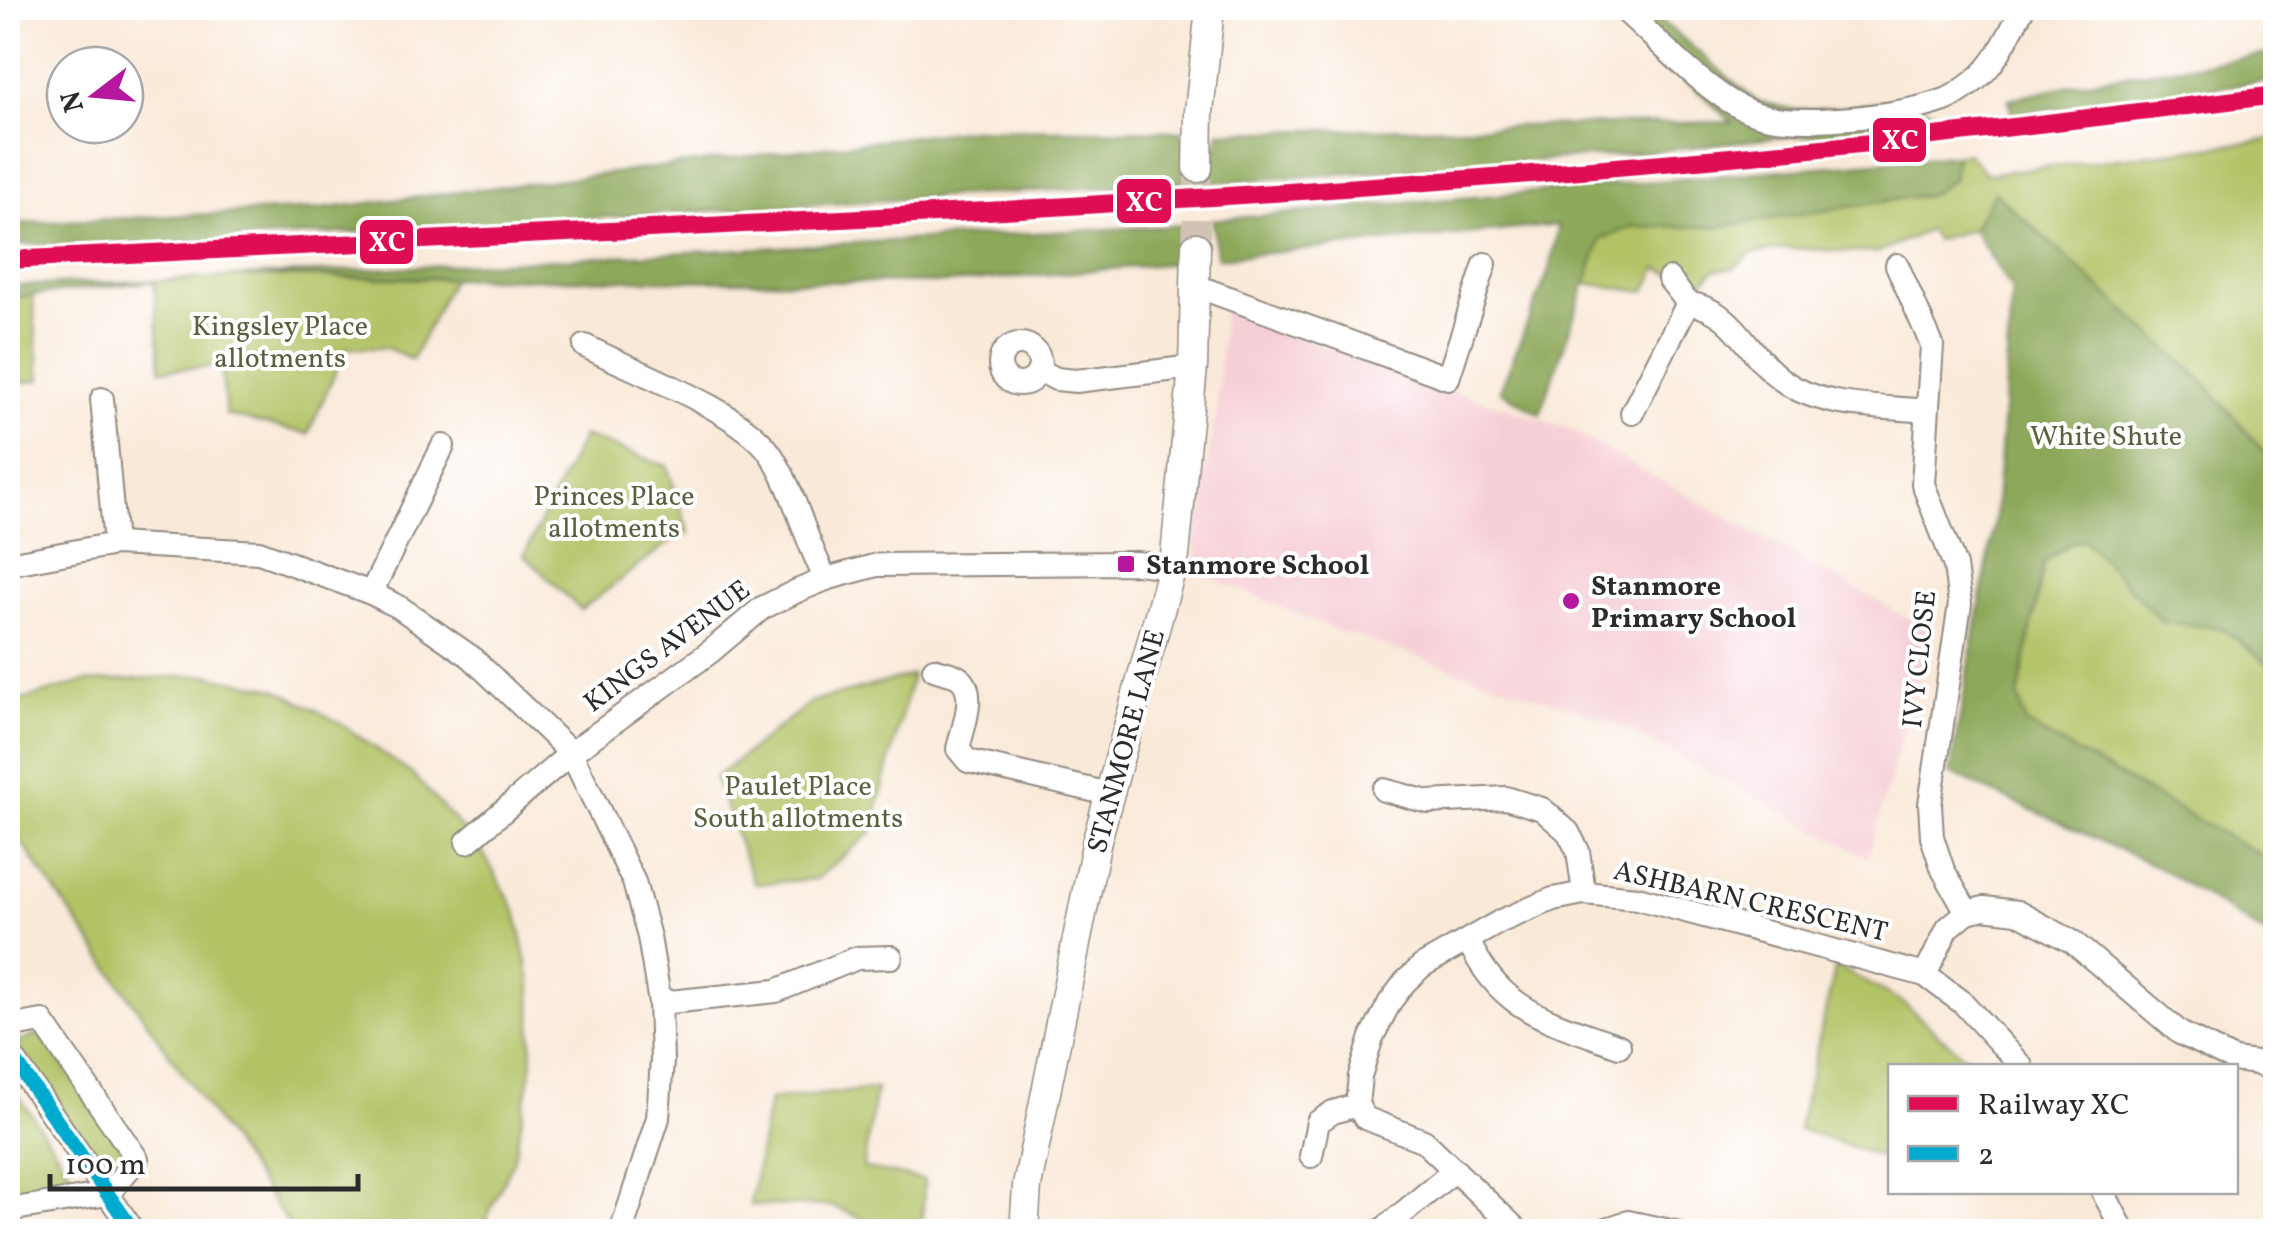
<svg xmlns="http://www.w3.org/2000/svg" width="2283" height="1239" font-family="Vollkorn,serif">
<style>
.built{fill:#f6cfd6}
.green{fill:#b2c265;stroke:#6e7648;stroke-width:2.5}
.forest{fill:#8da85a;stroke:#5c6a42;stroke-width:2.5}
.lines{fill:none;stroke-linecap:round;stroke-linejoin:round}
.tertiary-tunnel{stroke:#d0c3b5;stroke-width:28;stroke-dasharray:28 14;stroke-linecap:butt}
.minor-casing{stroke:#928a82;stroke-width:26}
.tertiary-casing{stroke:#928a82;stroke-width:31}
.minor{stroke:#fff;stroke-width:22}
.tertiary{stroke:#fff;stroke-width:28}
.bus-1-casing{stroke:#fff;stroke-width:22}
.bus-1{stroke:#00a9ce;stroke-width:15}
.rail-1-casing{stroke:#fff;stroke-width:25}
.rail-1{stroke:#df0d52;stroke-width:18}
.poi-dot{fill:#b5179e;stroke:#fff;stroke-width:4}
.labels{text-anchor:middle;stroke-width:8;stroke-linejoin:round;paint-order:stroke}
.park-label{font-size:28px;fill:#5a603f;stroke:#fff}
.poi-label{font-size:28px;font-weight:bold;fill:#2b2b2b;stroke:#fff;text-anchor:start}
.street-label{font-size:28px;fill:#2b2b2b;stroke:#fff}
.line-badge{stroke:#fff;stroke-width:4}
.badge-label{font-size:28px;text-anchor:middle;font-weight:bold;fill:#fff}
</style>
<rect width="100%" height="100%" fill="#fff"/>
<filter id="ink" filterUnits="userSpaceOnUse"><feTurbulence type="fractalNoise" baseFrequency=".01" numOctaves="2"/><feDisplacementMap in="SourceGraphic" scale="20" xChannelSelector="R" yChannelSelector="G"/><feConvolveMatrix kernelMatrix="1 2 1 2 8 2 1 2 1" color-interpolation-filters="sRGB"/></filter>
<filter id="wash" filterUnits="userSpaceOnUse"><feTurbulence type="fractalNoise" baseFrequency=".0048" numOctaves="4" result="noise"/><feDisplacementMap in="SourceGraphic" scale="40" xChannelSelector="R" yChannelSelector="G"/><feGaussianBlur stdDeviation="2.25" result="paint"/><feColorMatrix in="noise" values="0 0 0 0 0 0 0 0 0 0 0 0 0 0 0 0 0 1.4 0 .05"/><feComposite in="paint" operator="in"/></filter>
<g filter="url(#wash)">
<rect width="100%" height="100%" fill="#f9e9d8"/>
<!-- built -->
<path class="built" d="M1223 309 1403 375 1565 427 1931 631 1868 857 1611 721 1330 628 1201 573 1194 540 1217 409Z"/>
<!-- green -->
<g class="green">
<path d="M2275 139V465L2204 382 1994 193 1973 229 1935 240 1929 230 1876 253 1790 248 1750 254 1735 268 1714 270 1698 287 1658 268 1645 292 1585 283 1601 239 1633 226 1717 227 1931 194 1953 179 1956 155 1968 153 1986 174Z"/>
<path d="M247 276 452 279 412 360 387 348H346L308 434 226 415 221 366 161 370 154 281Z"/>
<path d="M32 290 40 380 8 384V291Z"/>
<path d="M583 436 667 466 689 533 672 540 581 610 524 555Z"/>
<path d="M2083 538 2162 621 2222 628 2275 670V863L2026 724 2018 697 2044 562 2071 543Z"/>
<path d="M206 675 277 689 340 723 413 775 482 851 516 911 531 982 532 1065 514 1158 481 1231H293L8 823V704L83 682Z"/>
<path d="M912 675 871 833 816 879 754 884 715 778 811 702Z"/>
<path d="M1836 966 1901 1001 1975 1066H1890V1160L1798 1129Z"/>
<path d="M35 1035 42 1036 128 1157 113 1177 102 1178 15 1049 19 1042Z"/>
<path d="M8 1080 83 1191 8 1200Z"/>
<path d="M876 1089 863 1168 924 1180 922 1231H891L832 1206 750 1205 769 1100Z"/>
</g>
<!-- forest -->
<g class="forest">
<path d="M1606 8H1647L1756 101 1796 110 1848 107 1907 98 1938 115 1940 127 1773 138 1620 155 1208 183 1219 132 1732 122Z"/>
<path d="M2275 53V80L2012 114 2009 99 2088 81Z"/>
<path d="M971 129 1184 131 1185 182 150 245 8 244V224L320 209Z"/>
<path d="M1956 155 1953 179 1931 194 1717 227 1633 226 1601 239 1540 414 1500 390 1548 273 1559 225 1217 258 1212 220Z"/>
<path d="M1994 192 2204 382 2275 465V670L2222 628 2162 622 2083 539 2070 543 2044 562 2018 697 2026 724 2275 863V940L2158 867 1950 773 1995 519 2012 290 1973 229Z"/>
<path d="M1184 225 1175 263 949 283 247 276Z"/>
<path d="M154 281 8 298V286Z"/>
</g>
</g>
<g filter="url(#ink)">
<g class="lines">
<!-- tertiary-tunnel -->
<path class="tertiary-tunnel" d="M1196 247 1198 168"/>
<defs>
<g id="minor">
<path d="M1622 8C1656 38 1713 100 1754 113 1799 128 1900 116 1945 100 1956 96 1968 86 1977 79 1998 61 2010 32 2023 8"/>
<path d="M1897 265 1932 345 1923 484 1955 566 1960 604 1930 804 1932 837 1943 870 1967 912"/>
<path d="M1669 279 1688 303C1739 312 1744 352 1782 380 1821 409 1879 406 1926 411"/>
<path d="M1196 286 1448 378 1485 264"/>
<circle cx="1020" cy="364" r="20"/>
<path d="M585 346C633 371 740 410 770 453 795 490 804 539 826 579"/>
<path d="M1039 370 1056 379 1076 381 1193 367"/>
<path d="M102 399 115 544"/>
<path d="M1632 413 1688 303"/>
<path d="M8 564 115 544 259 552 371 593 399 607 471 657 571 753 634 882 649 937 660 1003 662 1060 658 1118 621 1232"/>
<path d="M371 593 443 446"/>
<path d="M934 669C941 672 952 673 958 677 979 690 962 730 958 749L968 761 1109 794"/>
<path d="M1384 790 1428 802 1506 798 1542 809 1568 832 1578 851 1584 893"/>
<path d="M467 842 571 753 710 652 762 608 797 591 826 579 877 565 1136 563 1172 567"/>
<path d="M1468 940C1501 1013 1549 1020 1619 1046"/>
<path d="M1925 975 1948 928 1967 912 1984 908 2017 912 2073 942 2180 1033 2234 1060 2256 1063 2276 1072"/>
<path d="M660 1003 776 991 857 958 891 957"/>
<path d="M8 1027 42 1021 137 1159 108 1194 8 1210"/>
<path d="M8 1051 134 1232"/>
<path d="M1357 1105 1360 1076 1372 1037 1390 1002 1405 982 1422 966 1501 921 1553 899 1584 893 1637 898 1925 975 1964 1004 2021 1066"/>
<path d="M1357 1105 1365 1118 1424 1141 1519 1232"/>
<path d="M1311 1156 1318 1122 1333 1112 1357 1105"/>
<path d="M2103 1192 2124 1232"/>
<path d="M1380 1232 1455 1170"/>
<path d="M1597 1232 1628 1222 1675 1232"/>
</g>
<g id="tertiary">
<path d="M1198 168 1199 112 1210 8"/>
<path d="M1024 1232 1027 1186 1097 840 1175 556 1193 367 1196 247"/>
</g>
</defs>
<!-- minor casing -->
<use href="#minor" class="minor-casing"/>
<!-- tertiary casing -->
<use href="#tertiary" class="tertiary-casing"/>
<!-- minor -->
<use href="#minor" class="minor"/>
<!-- tertiary -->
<use href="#tertiary" class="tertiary"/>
<defs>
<path id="bus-1" d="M8 1051 134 1232"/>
</defs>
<!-- bus-1 casing -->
<use href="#bus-1" class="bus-1-casing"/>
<!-- bus-1 -->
<use href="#bus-1" class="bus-1"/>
<defs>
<path id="rail-1" d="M8 260C575 232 1142 210 1708 159 1897 142 2086 119 2276 95"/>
</defs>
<!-- rail-1 casing -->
<use href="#rail-1" class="rail-1-casing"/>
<!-- rail-1 -->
<use href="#rail-1" class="rail-1"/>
</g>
</g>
<!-- markers -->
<g class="poi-dot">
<rect x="1116" y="554" width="20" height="20" rx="5"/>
<circle cx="1571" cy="601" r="10"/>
</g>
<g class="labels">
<!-- park labels -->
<g class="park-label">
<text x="280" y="335">Kingsley Place<tspan x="280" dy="32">allotments</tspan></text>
<text x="2106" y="445">White Shute</text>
<text x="614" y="505">Princes Place<tspan x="614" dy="32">allotments</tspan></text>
<text x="798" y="795">Paulet Place<tspan x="798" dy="32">South allotments</tspan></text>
</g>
<!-- poi labels -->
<g class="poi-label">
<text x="1146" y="574">Stanmore School</text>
<text x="1591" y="595">Stanmore<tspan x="1591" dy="32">Primary School</tspan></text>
</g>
<!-- street labels -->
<g class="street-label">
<text transform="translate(666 645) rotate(-37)" y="10">KINGS AVENUE</text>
<text transform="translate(1918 659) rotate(-84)" y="10">IVY CLOSE</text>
<text transform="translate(1125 741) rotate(-75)" y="10">STANMORE LANE</text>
<text transform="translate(1751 900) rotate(13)" y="10">ASHBARN CRESCENT</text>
</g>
</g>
<g class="line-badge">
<rect x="1871" y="116" width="57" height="48" rx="10" fill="#df0d52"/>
<rect x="1115" y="177" width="58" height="48" rx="10" fill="#df0d52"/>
<rect x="358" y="218" width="57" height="48" rx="10" fill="#df0d52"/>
</g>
<g class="badge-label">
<text x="1900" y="149">XC</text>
<text x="1144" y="211">XC</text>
<text x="387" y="251">XC</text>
</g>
<!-- margin -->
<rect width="2283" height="1239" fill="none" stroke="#fff" stroke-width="40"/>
<!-- legend -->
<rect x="1888" y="1064" width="350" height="130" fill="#ffffff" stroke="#aaaaaa" stroke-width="2.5"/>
<rect x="1908" y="1096" width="50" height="15" fill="#df0d52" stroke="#aaaaaa" stroke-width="2.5"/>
<text x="1978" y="1114" font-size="30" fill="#2b2b2b">Railway XC</text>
<rect x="1908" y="1146" width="50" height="15" fill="#00a9ce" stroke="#aaaaaa" stroke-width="2.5"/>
<text x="1978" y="1164" font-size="30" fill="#2b2b2b">2</text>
<!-- north arrow -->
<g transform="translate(95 95) rotate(254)"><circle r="48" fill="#ffffff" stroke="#aaaaaa" stroke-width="2.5"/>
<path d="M0-8L18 38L0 25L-18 38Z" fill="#b5179e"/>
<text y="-15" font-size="28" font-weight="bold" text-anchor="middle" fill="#2b2b2b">N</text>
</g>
<!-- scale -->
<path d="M50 1174v15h308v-15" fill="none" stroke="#2b2b2b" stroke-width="5"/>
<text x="65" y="1174" font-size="30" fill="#2b2b2b" stroke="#ffffff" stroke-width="8" paint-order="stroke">100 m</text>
</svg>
